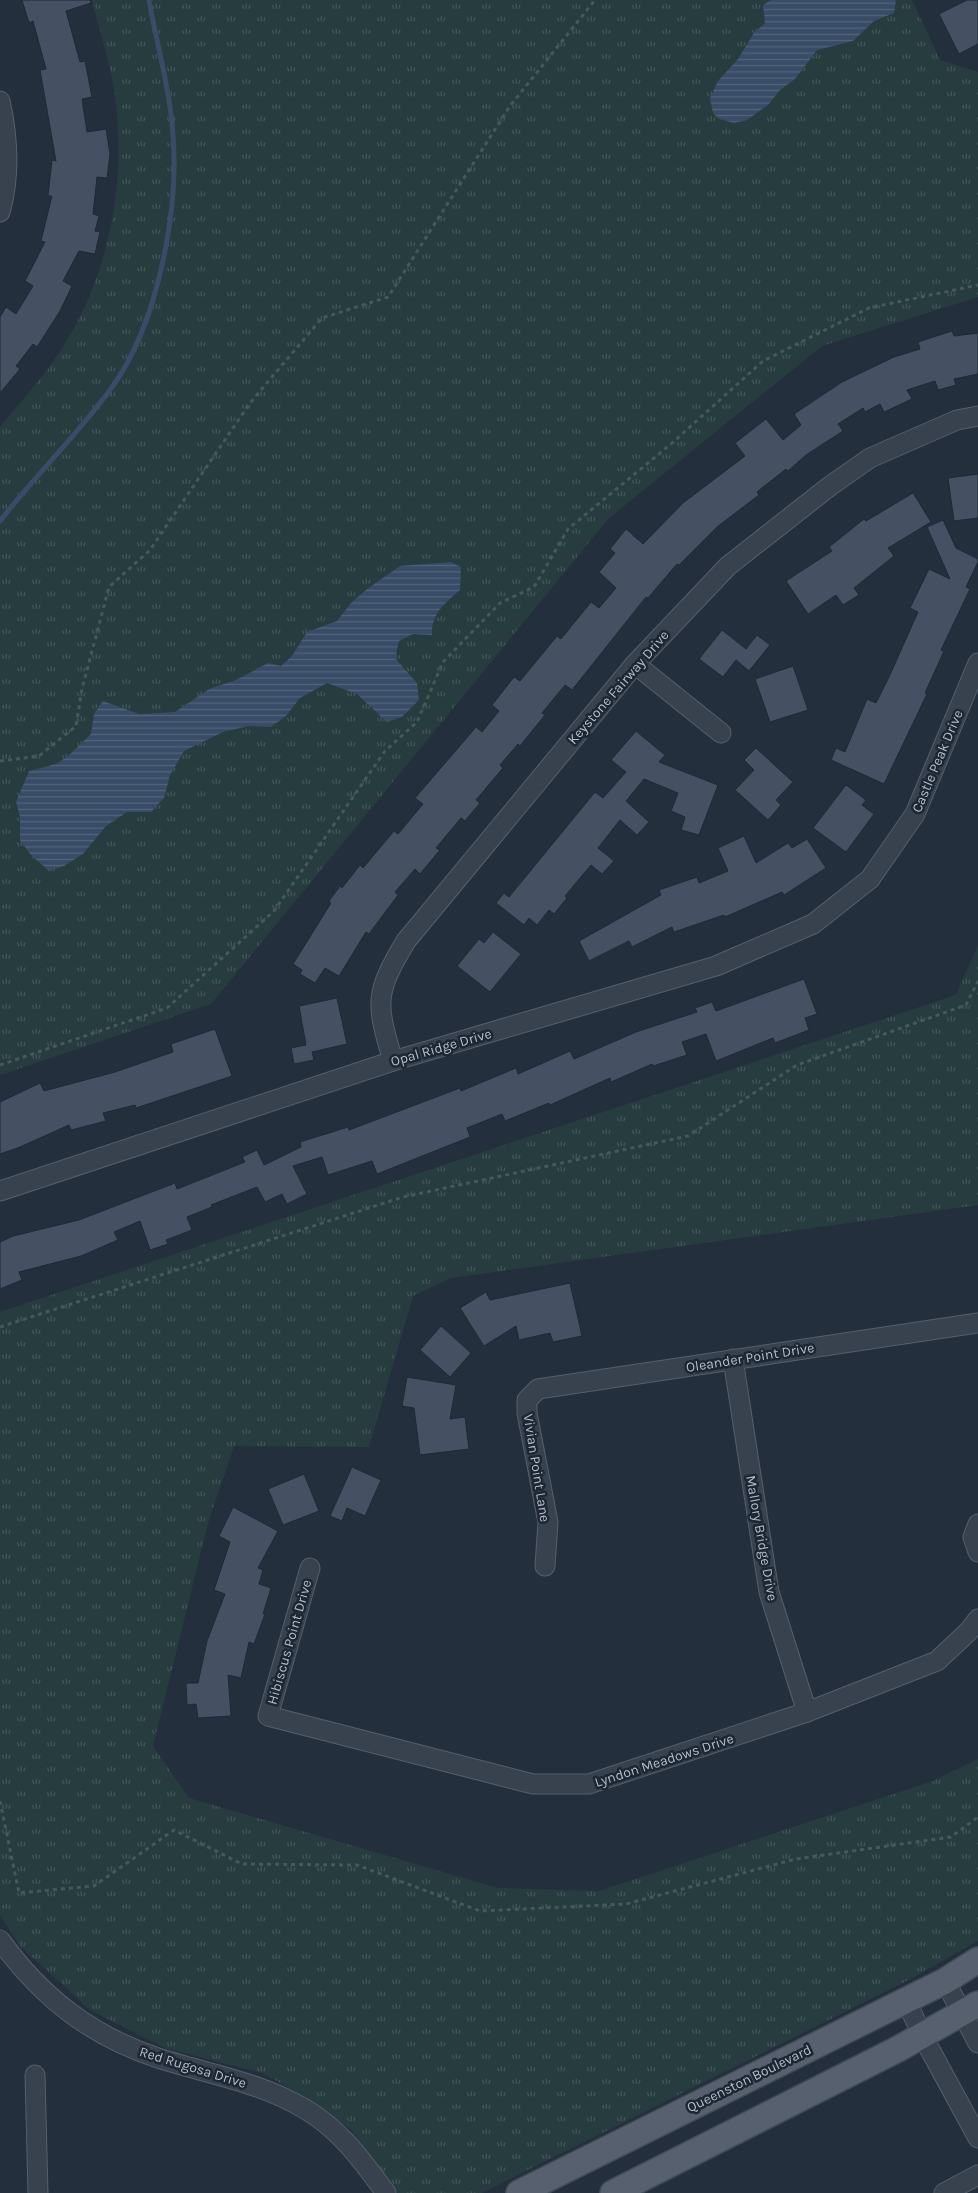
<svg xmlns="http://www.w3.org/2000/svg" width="978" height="2193" font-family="Karla,sans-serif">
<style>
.grass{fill:url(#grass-tufts)}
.water{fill:url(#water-rules)}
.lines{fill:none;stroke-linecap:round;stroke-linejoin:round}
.stream{stroke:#394c67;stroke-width:5}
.building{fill:#455162;stroke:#1f2835}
.minor-casing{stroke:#565f6c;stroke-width:21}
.major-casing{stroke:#414a57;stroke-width:28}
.path{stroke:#44595c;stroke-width:3;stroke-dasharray:4 4;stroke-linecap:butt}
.minor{stroke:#38414e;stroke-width:19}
.major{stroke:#56606e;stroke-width:25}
.labels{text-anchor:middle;stroke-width:5;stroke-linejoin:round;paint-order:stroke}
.street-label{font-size:14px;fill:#b4bcc9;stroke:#1d2633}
</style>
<defs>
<pattern id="grass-tufts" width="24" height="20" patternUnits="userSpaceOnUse" patternTransform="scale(1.25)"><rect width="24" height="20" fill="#263c3f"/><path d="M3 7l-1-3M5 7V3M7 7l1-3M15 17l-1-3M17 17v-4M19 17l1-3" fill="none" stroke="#435659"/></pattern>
<pattern id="water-rules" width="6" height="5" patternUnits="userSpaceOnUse" patternTransform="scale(1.25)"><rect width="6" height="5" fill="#394c67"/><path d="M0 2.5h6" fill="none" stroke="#53647b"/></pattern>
</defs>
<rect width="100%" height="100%" fill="#242f3e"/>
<!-- grass -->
<g class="grass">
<path d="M92 0H912L940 60 978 72V297L822 346 609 518 211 1004 0 1075V427C18 405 38 383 55 359 108 282 127 188 115 96 111 64 99 31 92 0Z"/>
<path d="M978 945V1205L451 1278 413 1296 369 1447 234 1446 208 1523 153 1746 189 1798 498 1888 599 1891 933 1781 978 1759V1941L903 1983 482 2193H398L349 2128 304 2096 262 2073 165 2048 90 2010 20 1946 0 1915V1312L956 995Z"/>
</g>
<!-- water -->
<g class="water">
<path d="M771 0H896L894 13 874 21 853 41 817 50 795 79 780 90 768 105 747 120 734 123 719 119 713 113 710 98 718 81 738 59 754 33 765 23 763 5Z"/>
<path d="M451 562 461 567 460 590C445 603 431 614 432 635L413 634 399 641 395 658 417 683 419 700 402 717 387 722 357 694 327 683 300 698 286 716 271 727 249 726 223 732 184 751 170 775 164 798 151 812H127L106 826 83 854 64 866 49 871 30 854 20 840V817L16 802 29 771 56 764 67 757 91 734 94 714 103 701 139 714 175 712 209 689 236 680 268 663 281 666 292 656 307 632 337 621 351 603 367 589 400 566Z"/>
</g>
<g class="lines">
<!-- stream -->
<path class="stream" d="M0 521C35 476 76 436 110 390 159 324 181 204 172 123 168 82 156 40 149 0"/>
</g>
<!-- building -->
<g class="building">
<path d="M22 0H90L91 3 66 11 80 62 85 61 92 97 82 99 87 132 106 129 110 154 107 178 97 177 93 214 99 216 95 231 100 232 95 254 79 251 63 281 72 286 60 311 37 347 33 344 16 366 20 369 0 393V317L6 307 16 314 33 286 25 281 45 242 41 241 52 196H48L52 160 56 161 40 70 46 69 33 21 29 23Z"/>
<path d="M967 0H978V44L959 54 939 14Z"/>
<path d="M952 331 954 336 978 333V374L954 379 956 385 938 390 935 381 907 390 912 399 884 412 880 404 865 412 863 408 838 424 843 431 806 455 788 471 786 469 757 492 759 495 717 527 679 565 677 564 648 598 646 597 572 690 565 685 542 713 545 715 520 746 518 744 500 765 503 768 476 800 480 803 465 821 461 818 436 848 440 850 420 874 415 869 395 892 398 895 369 934 366 932 339 976 325 968 315 983 300 974 302 970 293 964 331 903 329 901 340 886 342 888 360 865 363 868 394 831 398 834 423 804 415 798 476 727 482 732 499 711 492 705 514 677 520 681 557 636 561 639 591 602 599 608 616 588 599 572 615 553 610 549 626 529 643 544 683 503 745 456 735 443 766 419 783 440 801 425 794 414 842 382 894 357 920 349 918 342Z"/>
<path d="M978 474V518L954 521 948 478Z"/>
<path d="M913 493 931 522 888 548 894 556 854 588 859 595 843 605 836 595 808 614 786 581 832 551 829 547 864 519 866 521Z"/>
<path d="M943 520 956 548 978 559V562L966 587 970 589 941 650 944 651 925 693 927 694 884 784 831 760 836 748 845 752 867 699 876 703 889 677 918 612 910 608 929 569 950 579 927 527Z"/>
<path d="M722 630 746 649 757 635 770 645 749 671 736 660 723 677 699 659Z"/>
<path d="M793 666 808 710 770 722 755 679Z"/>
<path d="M636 731 665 755 659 762 718 785 699 835 681 830 685 817 671 811 678 793 644 779 626 801 649 822 637 835 620 820 598 848 614 861 602 874 591 865 565 896 567 898 554 914 549 910 537 925 529 918 524 925 496 903 504 893 509 897 595 792 603 798 626 772 611 760Z"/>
<path d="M756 748 793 782 776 800 781 805 768 820 735 790 754 770 744 760Z"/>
<path d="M846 785 866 800 862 805 874 814 846 852 813 828Z"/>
<path d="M744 836 756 863 788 843 792 848 807 839 826 868 784 895 782 892 725 917 724 915 674 932 672 927 632 947 629 941 589 961 579 941 661 895 659 890 697 877 699 883 728 871 718 848Z"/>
<path d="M493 932 521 954 490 992 457 966 479 939 484 943Z"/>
<path d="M804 979 817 1014 805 1018 809 1030 775 1043 773 1038 716 1061 706 1034 682 1042 687 1055 653 1066 652 1064 611 1082 610 1078 550 1105 549 1103 505 1121 502 1114 467 1128 470 1137 377 1174 372 1161 328 1175 322 1157 293 1166 307 1194 287 1204 282 1194 265 1202 257 1187 211 1205 212 1207 187 1217 192 1230 166 1240 168 1244 150 1250 140 1221 114 1232 118 1240 81 1256 19 1272 22 1280 0 1289V1242L13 1236 79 1220 175 1183 177 1189 245 1162 242 1157 257 1150 264 1165 301 1147 300 1142 348 1127 349 1130 460 1088 461 1091 516 1068 518 1074 570 1051 574 1059 636 1032 697 1012 695 1008 712 1002 716 1011Z"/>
<path d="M337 998 347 1044 312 1052 314 1060 294 1064 291 1048 306 1045 299 1006Z"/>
<path d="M215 1029 232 1076 136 1108 135 1105 103 1113 106 1121 71 1130 69 1125 20 1147 0 1154V1102L40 1083 44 1091 115 1072 173 1052 171 1044Z"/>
<path d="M570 1283 582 1336 553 1342 550 1333 519 1340 516 1326 484 1346 460 1308 486 1292 490 1300Z"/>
<path d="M441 1326 471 1353 450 1377 420 1350Z"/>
<path d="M407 1377 456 1385 450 1419 465 1417 469 1449 420 1455 414 1408 402 1406Z"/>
<path d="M352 1467 381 1480 365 1516 347 1508 342 1521 330 1516Z"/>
<path d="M304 1474 319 1511 283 1525 268 1489Z"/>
<path d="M233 1507 278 1531 258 1568 263 1570 259 1584 271 1588 263 1614H265L254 1644 249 1642 241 1678 228 1675 231 1716 198 1718 196 1704 187 1705 186 1683H198L207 1641 225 1594 214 1590 230 1542 219 1536Z"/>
</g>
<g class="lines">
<defs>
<g id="minor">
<path d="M0 101C8 137 10 177 0 212"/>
<path d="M635 664 721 733"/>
<path d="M393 1061C376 1003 374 994 406 941L635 664 728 566 830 486 870 458 957 420 978 416"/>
<path d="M0 1191 393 1061 716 966 813 924 870 879 915 814 978 663"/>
<path d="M733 1359 769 1592 807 1712"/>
<path d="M978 1524 973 1537 978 1552"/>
<path d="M545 1566 548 1522 527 1413V1400L538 1389 978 1323"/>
<path d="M310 1568 268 1716 533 1784H589L807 1712 937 1661 969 1631 978 1619"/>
<path d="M0 1940C41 1997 91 2036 158 2058 208 2074 260 2082 305 2109 341 2130 362 2161 386 2193"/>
<path d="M945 1981 978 2043"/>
<path d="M906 2000 922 2035 978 2138"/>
<path d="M35 2075 38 2193"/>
<path d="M944 2193 978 2175"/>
</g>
<g id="major">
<path d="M519 2193 945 1981 978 1960"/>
<path d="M613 2193 898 2049 978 2004"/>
</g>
</defs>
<!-- minor casing -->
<use href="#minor" class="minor-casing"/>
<!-- major casing -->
<use href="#major" class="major-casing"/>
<!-- path -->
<g class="path">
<path d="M0 761 39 756 76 726 82 689 109 587 150 550 250 403 322 318 388 297 510 106 595 0"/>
<path d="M0 1065 167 1008 274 911 385 751 417 722 443 662 500 603 534 587 568 529 671 444 763 361 869 308 978 285"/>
<path d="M0 1327 403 1197 688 1136 797 1065 966 1005 978 981"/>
<path d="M0 1801 19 1893 94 1886 174 1830 242 1864 357 1865 480 1911 626 1904 796 1859 951 1837 978 1817"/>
</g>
<!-- minor -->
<use href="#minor" class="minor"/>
<!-- major -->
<use href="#major" class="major"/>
</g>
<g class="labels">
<!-- street labels -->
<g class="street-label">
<text transform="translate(618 687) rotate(-49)" y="5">Keystone Fairway Drive</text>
<text transform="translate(937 761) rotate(-67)" y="5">Castle Peak Drive</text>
<text transform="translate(441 1047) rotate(-16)" y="5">Opal Ridge Drive</text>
<text transform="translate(750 1357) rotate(-9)" y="5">Oleander Point Drive</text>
<text transform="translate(537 1468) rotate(81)" y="5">Vivian Point Lane</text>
<text transform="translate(762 1538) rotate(80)" y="5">Mallory Bridge Drive</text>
<text transform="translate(289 1642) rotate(-74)" y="5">Hibiscus Point Drive</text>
<text transform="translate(664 1760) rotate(-18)" y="5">Lyndon Meadows Drive</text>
<text transform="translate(193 2067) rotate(17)" y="5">Red Rugosa Drive</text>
<text transform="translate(749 2078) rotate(-26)" y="5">Queenston Boulevard</text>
</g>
</g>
</svg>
